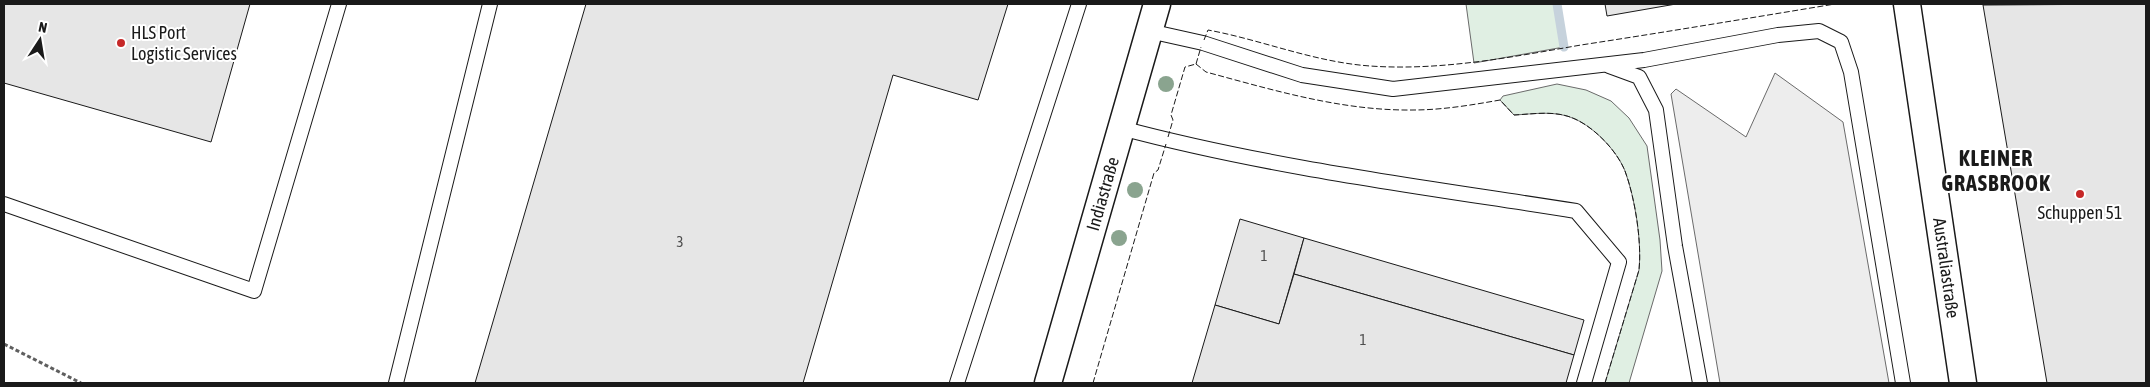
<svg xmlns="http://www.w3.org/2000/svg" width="2150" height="387" font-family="'Asap Condensed',sans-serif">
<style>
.green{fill:#e0efe3;stroke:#6a6a6a}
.parking{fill:#ededed;stroke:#6a6a6a}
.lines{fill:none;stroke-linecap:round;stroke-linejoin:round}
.stream{stroke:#c6d2dc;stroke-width:9}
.building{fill:#e6e6e6;stroke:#1a1a1a}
.service-casing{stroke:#1a1a1a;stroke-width:16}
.minor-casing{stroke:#1a1a1a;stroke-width:29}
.path{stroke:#5f5f5f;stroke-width:3;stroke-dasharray:4 2.5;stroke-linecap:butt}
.service{stroke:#fff;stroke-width:14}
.minor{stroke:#fff;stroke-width:26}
.fence{stroke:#1a1a1a;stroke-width:1;stroke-dasharray:6 2.5;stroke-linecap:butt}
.tree{fill:#8aa48f}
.poi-dot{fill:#c62828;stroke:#fff;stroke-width:2}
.labels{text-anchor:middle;stroke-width:4;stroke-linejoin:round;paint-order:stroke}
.number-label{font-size:15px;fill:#4d4d4d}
.poi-label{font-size:18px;fill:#1a1a1a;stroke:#fff;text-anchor:start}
.street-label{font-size:18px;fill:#1a1a1a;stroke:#fff}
.district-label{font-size:22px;font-weight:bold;letter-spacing:1px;fill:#1a1a1a;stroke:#fff}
</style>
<rect width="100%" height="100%" fill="#fff"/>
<!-- green -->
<g class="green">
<path d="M1466 4H1557L1564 47 1474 63Z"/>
<path d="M1557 84 1586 90 1611 101 1629 118 1647 146 1660 240 1662 271 1629 383H1605L1639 270C1642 242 1635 198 1625 171 1617 151 1595 128 1575 119 1556 110 1534 114 1514 115L1500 100 1503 96Z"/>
</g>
<!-- parking -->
<path class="parking" d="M1775 73 1843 122 1889 383H1720L1671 94 1676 89 1746 137Z"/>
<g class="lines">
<!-- stream -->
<path class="stream" d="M1557 4 1564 47"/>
</g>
<!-- building -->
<g class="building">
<path d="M4 4H250L211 142 4 83Z"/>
<path d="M586 4H1008L978 100 893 75 803 383H475Z"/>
<path d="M1605 4H1676L1607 16Z"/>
<path d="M2146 4V383H2047L1983 5Z"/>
<path d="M1240 219 1304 238 1279 324 1215 305Z"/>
<path d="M1304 238 1584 320 1574 355 1294 274Z"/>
<path d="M1294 274 1574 355 1566 383H1192L1215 305 1279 324Z"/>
</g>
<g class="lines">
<defs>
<g id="service">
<path d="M1149 31 1203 43 1302 75 1393 89 1644 60 1778 35 1819 31 1841 42 1851 72 1903 383"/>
<path d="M1609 66 1639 77 1656 110 1675 246 1700 383"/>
<path d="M1121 128C1271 168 1424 187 1576 211L1619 262 1584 383"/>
<path d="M4 204 254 291 339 4"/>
<path d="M396 383 490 4"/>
<path d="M957 383 1079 4"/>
</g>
<g id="minor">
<path d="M1907 4 1963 383"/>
<path d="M1048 383 1157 4"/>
</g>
</defs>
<!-- service casing -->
<use href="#service" class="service-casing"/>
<!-- minor casing -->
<use href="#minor" class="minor-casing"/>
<!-- path -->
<path class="path" d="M4 344 81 383"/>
<!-- service -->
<use href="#service" class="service"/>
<!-- minor -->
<use href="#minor" class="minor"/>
<!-- fence -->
<g class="fence">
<path d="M1204 40 1208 30C1262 40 1314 62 1370 66 1441 71 1512 57 1581 45 1666 32 1750 18 1835 4"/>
<path d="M1196 64 1206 72C1273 90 1342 111 1413 110 1442 110 1472 105 1500 100L1514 115C1534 114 1556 110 1575 119 1595 128 1617 151 1625 171 1635 198 1642 242 1639 270L1605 383"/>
<path d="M1196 64 1201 47"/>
<path d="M1168 137 1173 120 1171 115 1185 67 1196 64"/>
<path d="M1093 383 1154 173 1158 170 1166 144"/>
</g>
</g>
<!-- trees -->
<g class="tree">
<circle cx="1166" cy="84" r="8"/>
<circle cx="1135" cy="190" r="8"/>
<circle cx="1119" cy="238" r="8"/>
</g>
<!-- markers -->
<g class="poi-dot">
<circle cx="121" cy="43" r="5"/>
<circle cx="2080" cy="194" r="5"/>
</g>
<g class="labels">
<!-- number labels -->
<g class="number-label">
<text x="680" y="247">3</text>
<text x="1264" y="261">1</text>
<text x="1363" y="345">1</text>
</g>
<!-- poi labels -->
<g class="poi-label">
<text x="131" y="39">HLS Port<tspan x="131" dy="21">Logistic Services</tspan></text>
<text x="2080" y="219" text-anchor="middle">Schuppen 51</text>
</g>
<!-- street labels -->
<g class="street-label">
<text transform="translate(1103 194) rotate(-74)" y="6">Indiastraße</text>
<text transform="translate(1946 268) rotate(82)" y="6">Australiastraße</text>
</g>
<!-- district labels -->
<g class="district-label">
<text x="1996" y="166">KLEINER<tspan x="1996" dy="25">GRASBROOK</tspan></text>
</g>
</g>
<!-- border -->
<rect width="2150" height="387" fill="none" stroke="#1a1a1a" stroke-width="10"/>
<!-- north arrow -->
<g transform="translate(40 40) rotate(12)" stroke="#ffffff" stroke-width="4" paint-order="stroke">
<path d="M0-4L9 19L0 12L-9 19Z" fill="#1a1a1a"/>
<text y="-8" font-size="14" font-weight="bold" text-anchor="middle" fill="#1a1a1a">N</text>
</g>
</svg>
